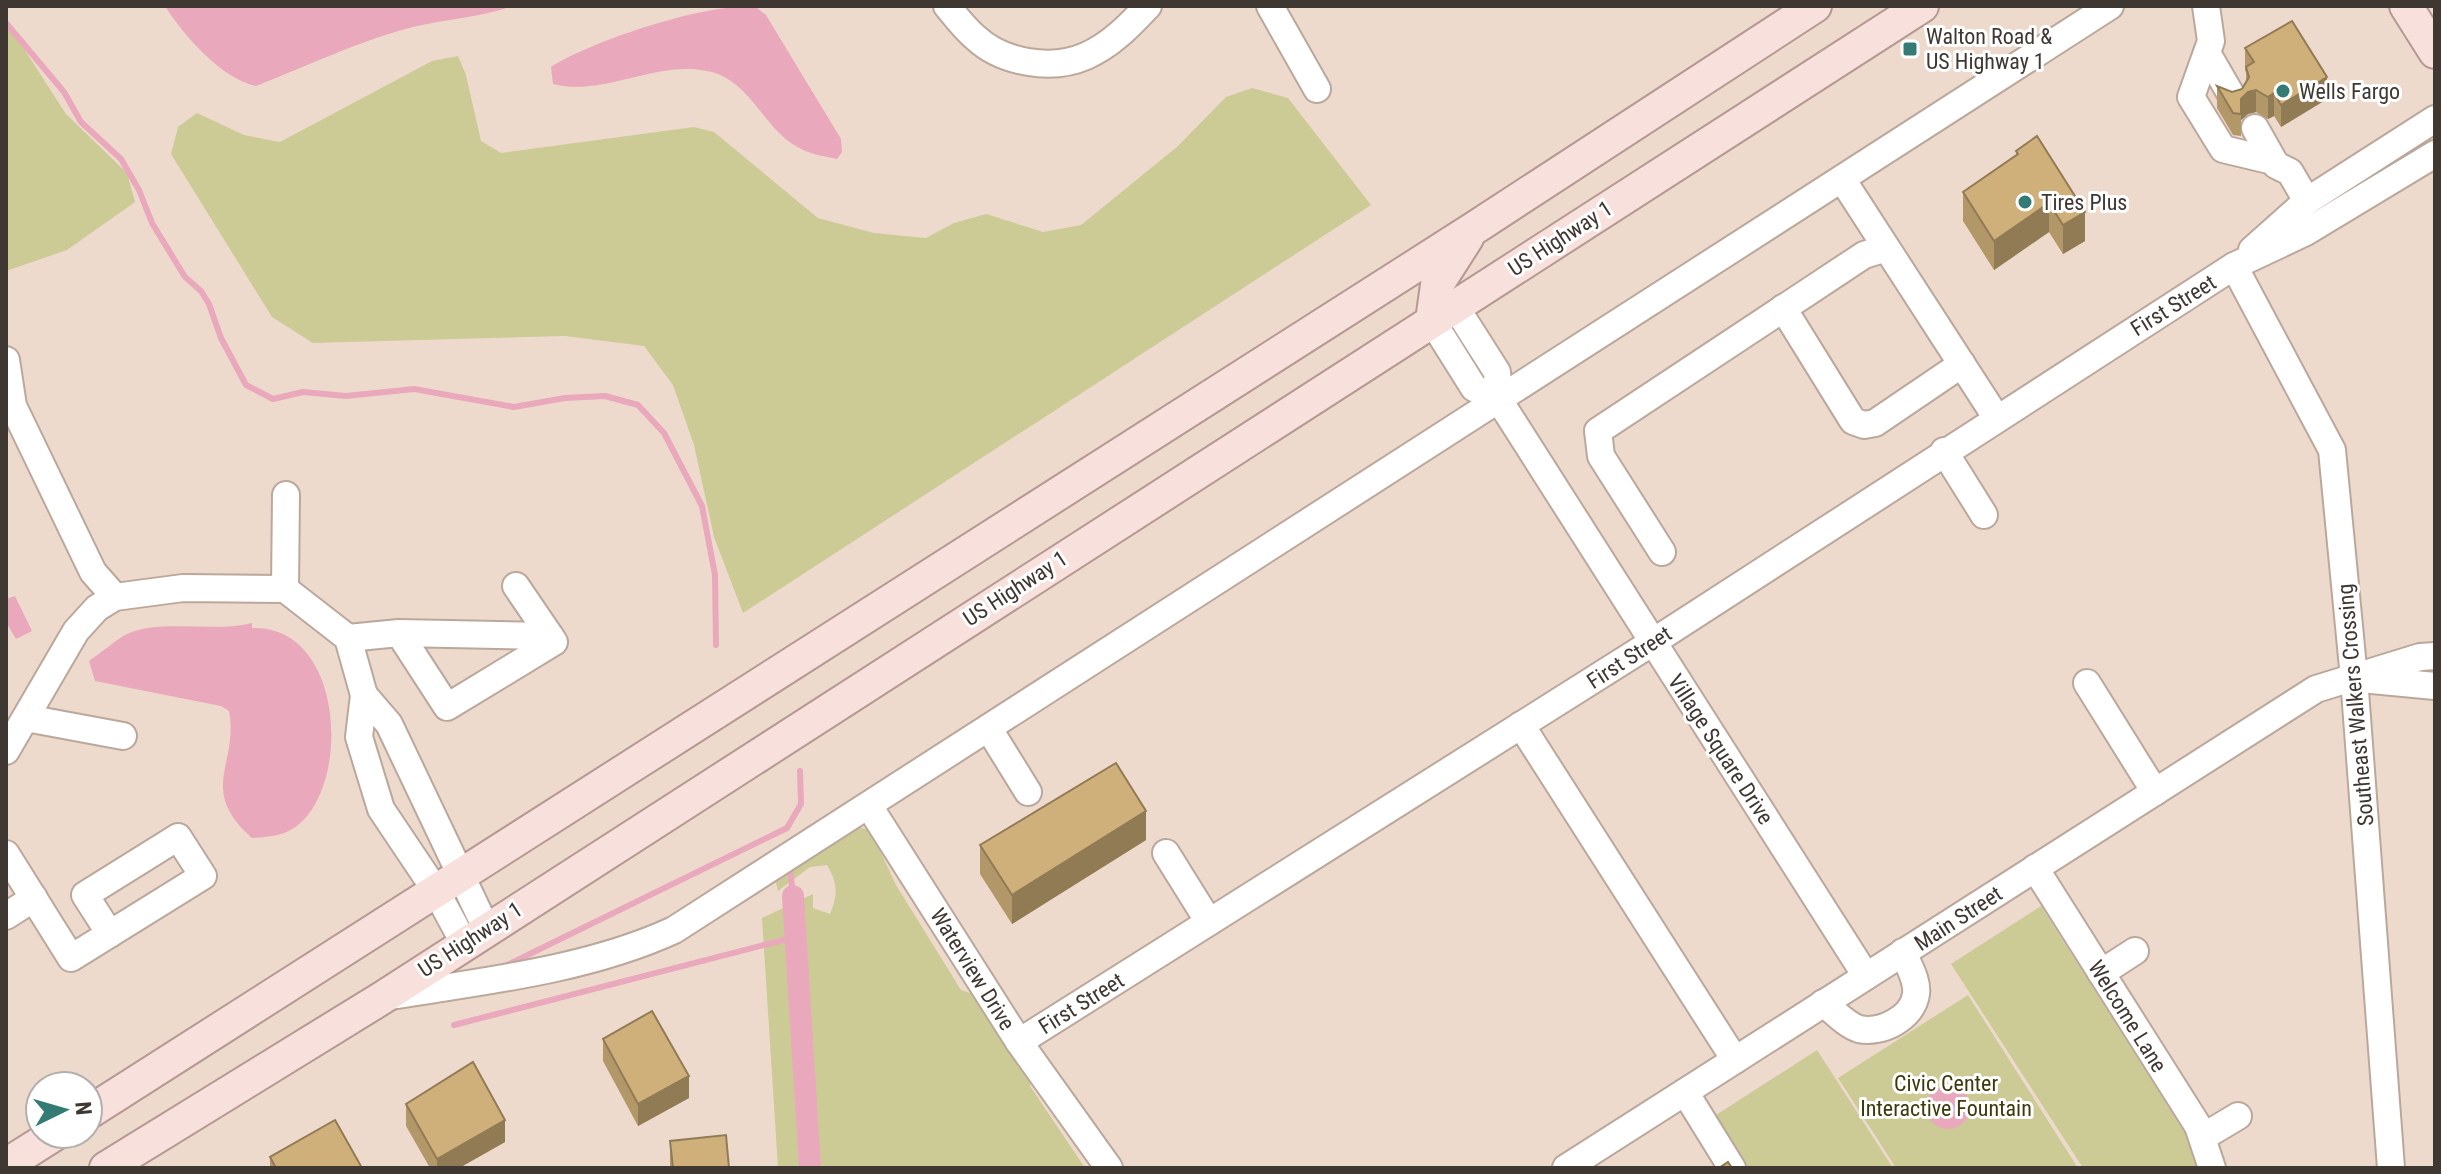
<svg xmlns="http://www.w3.org/2000/svg" width="2441" height="1174" font-family="'Roboto Condensed',sans-serif">
<style>
.green{fill:#cccb96}
.water{fill:#e9a8bb}
.lines{fill:none;stroke-linecap:round;stroke-linejoin:round}
.stream{stroke:#e9a8bb;stroke-width:6}
.canal{stroke:#e9a8bb;stroke-width:22}
.minor-casing{stroke:#bba89c;stroke-width:30}
.major-casing{stroke:#b59892;stroke-width:36}
.minor{stroke:#fff;stroke-width:26}
.major{stroke:#f8e0dd;stroke-width:32}
.wall{fill:#b29769}
.shaded-wall{fill:#917b55}
.building{fill:#cfb07a;stroke:#917b55;stroke-width:2}
.poi-dot{fill:#347b75;stroke:#fff;stroke-width:3}
.labels{text-anchor:middle;stroke-width:6;stroke-linejoin:round;paint-order:stroke}
.poi-label{font-size:22px;fill:#3f3732;stroke:#fff;text-anchor:start}
.street-label{font-size:22px;fill:#3f3732;stroke:#fff}
.park-label{font-size:22px;fill:#3c3a0a;stroke:#fff}
</style>
<rect width="100%" height="100%" fill="#eddacd"/>
<!-- green -->
<g class="green">
<path d="M6 21 66 114 127 173 135 202 67 250 6 271Z"/>
<path d="M458 56 466 75 481 141 501 153 694 127 714 132 818 218 874 233 926 238 954 223 986 214 1043 232 1081 225 1178 146 1226 97 1252 88 1288 98 1371 205 743 613 714 537 694 445 673 385 644 346 565 336 313 343 272 317 171 154 178 127 197 113 244 135 280 142 432 61Z"/>
<path d="M853 826 866 829 873 836 896 885 961 990 979 996 1034 1079 1030 1086 1085 1168H778L762 918 813 894V908L830 914C838 894 838 884 827 865L810 867 778 891 774 875Z"/>
<path d="M2041 906 2202 1160V1168H2083L1951 964Z"/>
<path d="M1968 995 2078 1168H1896L1838 1078Z"/>
<path d="M1817 1050 1893 1168H1745L1713 1117Z"/>
</g>
<!-- water -->
<g class="water">
<path d="M165 6H513C481 17 449 19 417 26 360 40 310 65 256 86 222 79 183 35 165 6Z"/>
<path d="M756 7 766 15 841 139 842 152 837 159C823 156 808 154 796 146 762 127 750 79 707 71 656 60 603 97 553 84L551 67C592 41 708 2 756 7Z"/>
<path d="M15 596 32 631 16 639 6 622V599Z"/>
<path d="M252 623V628C346 625 352 789 294 828 282 836 267 837 252 838 197 789 239 765 229 711L221 706 95 681 89 661C101 653 113 642 125 635 158 618 214 633 252 623Z"/>
<circle cx="1948" cy="1107" r="22"/>
</g>
<g class="lines">
<!-- stream -->
<g class="stream">
<path d="M6 23 64 92 81 122 121 159 139 190 152 223 185 277 201 291 209 304 221 338 246 385 273 399 303 392 346 396 414 389 514 407 565 398 605 396 638 405 664 433 702 506 715 575 716 645"/>
<path d="M790 869 793 896"/>
<path d="M503 967 787 828 801 804 800 771"/>
<path d="M454 1025 795 937"/>
</g>
<!-- canal -->
<path class="canal" d="M793 896 810 1168"/>
<defs>
<g id="minor">
<path d="M947 6C956 17 965 29 976 38 1003 63 1052 71 1086 56 1111 45 1129 26 1148 6"/>
<path d="M1270 6 1317 89"/>
<path d="M2206 6 2211 41 2191 97 2223 149 2273 161"/>
<path d="M2207 53 2233 98"/>
<path d="M2255 128 2276 165 2290 172 2307 201"/>
<path d="M1842 179 1996 417"/>
<path d="M2252 250 2307 201 2435 119"/>
<path d="M2234 266 2332 450 2354 678 2391 1168"/>
<path d="M1455 306 1497 372 1499 400 1866 976"/>
<path d="M1783 308 1853 421 1864 425 1875 423 1962 364"/>
<path d="M1432 321 1474 388 1499 400"/>
<path d="M6 360 13 406 93 572 115 597"/>
<path d="M1944 451 1984 515"/>
<path d="M1662 552 1601 456 1598 431 1864 255 1886 248"/>
<path d="M516 586 550 636"/>
<path d="M285 589 286 495"/>
<path d="M348 638 399 633 550 636 554 642 447 707 399 633"/>
<path d="M2361 679 2435 686"/>
<path d="M2087 683 2155 792"/>
<path d="M364 695 389 724 486 928"/>
<path d="M26 718 123 736"/>
<path d="M1521 725 1735 1060"/>
<path d="M989 729 1028 792"/>
<path d="M6 751 76 631 97 608 115 597 183 588 285 589 348 638 364 695 359 737 381 809 436 891 464 943"/>
<path d="M869 806 1019 1042 1109 1168"/>
<path d="M1166 853 1209 922"/>
<path d="M6 854 71 958 203 876 178 837 85 895 110 934"/>
<path d="M2035 868 2198 1126 2212 1168"/>
<path d="M6 916 34 898"/>
<path d="M2101 973 2135 951"/>
<path d="M390 996C484 981 587 970 674 930L2110 6"/>
<path d="M1823 1003C1834 1011 1846 1025 1859 1029 1881 1034 1913 1018 1916 994 1918 980 1908 965 1903 952"/>
<path d="M1019 1042 1653 642 2234 266 2306 232 2435 154"/>
<path d="M1685 1092 1732 1168"/>
<path d="M2203 1137 2238 1116"/>
<path d="M1566 1168 2316 689 2420 657 2435 656"/>
</g>
<g id="major">
<path d="M2406 6 2435 52"/>
<path d="M1432 321 1437 285 1467 238"/>
<path d="M88 1113 1473 229 1815 6"/>
<path d="M6 1165 55 1134"/>
<path d="M106 1168 382 998 1922 6"/>
</g>
</defs>
<!-- minor casing -->
<use href="#minor" class="minor-casing"/>
<!-- major casing -->
<use href="#major" class="major-casing"/>
<!-- minor -->
<use href="#minor" class="minor"/>
<!-- major -->
<use href="#major" class="major"/>
</g>
<!-- wall -->
<g class="wall">
<path d="M2245 48 2327 99 2281 127 2274 116 2268 119 2256 112 2248 114 2241 120V136L2233 135 2217 108V86L2232 92 2242 89 2246 81V73L2245 70Z"/>
<path d="M2016 151 2085 241 2063 254 2049 232 1994 270 1963 221V192L2016 155Z"/>
<path d="M1146 840 1012 924 980 874V845Z"/>
<path d="M603 1039 689 1098 638 1126 603 1061Z"/>
<path d="M406 1104 505 1142 459 1168H430L406 1126Z"/>
<path d="M670 1141 729 1168H670Z"/>
<path d="M270 1157 362 1168H270Z"/>
</g>
<!-- shaded-wall -->
<g class="shaded-wall">
<path d="M2327 77V99L2281 127V105Z"/>
<path d="M2256 90V112L2248 114 2241 120V99L2248 92Z"/>
<path d="M2274 93V116L2268 119V97Z"/>
<path d="M2049 203V232L1994 270V241Z"/>
<path d="M2085 212V241L2063 254V225Z"/>
<path d="M1146 811V840L1012 924V895Z"/>
<path d="M689 1076V1098L638 1126V1104Z"/>
<path d="M505 1120V1142L459 1168H437V1159Z"/>
</g>
<!-- building -->
<g class="building">
<path d="M2292 21 2327 77 2281 105 2274 93 2268 97 2256 90 2248 92 2241 99V114L2233 113 2217 86 2232 92 2242 89 2249 77 2246 67 2254 62 2245 48Z"/>
<path d="M2037 136 2085 212 2063 225 2049 203 1994 241 1963 192 2018 154 2016 151Z"/>
<path d="M1116 763 1146 811 1012 895 980 845Z"/>
<path d="M652 1011 689 1076 638 1104 603 1039Z"/>
<path d="M473 1062 505 1120 437 1159 406 1104Z"/>
<path d="M335 1120 362 1168H276L270 1157Z"/>
<path d="M726 1135 729 1168H673L670 1141Z"/>
<path d="M1728 1162 1732 1168H1719Z"/>
</g>
<!-- markers -->
<g class="poi-dot">
<rect x="1902" y="41" width="16" height="16" rx="4"/>
<circle cx="2283" cy="91" r="8"/>
<circle cx="2025" cy="202" r="8"/>
</g>
<g class="labels">
<!-- poi labels -->
<g class="poi-label">
<text x="1926" y="44">Walton Road &amp;<tspan x="1926" dy="25">US Highway 1</tspan></text>
<text x="2299" y="99">Wells Fargo</text>
<text x="2041" y="210">Tires Plus</text>
</g>
<!-- street labels -->
<g class="street-label">
<text transform="translate(1560 238) rotate(-33)" y="8">US Highway 1</text>
<text transform="translate(2173 305) rotate(-32)" y="8">First Street</text>
<text transform="translate(1015 588) rotate(-33)" y="8">US Highway 1</text>
<text transform="translate(1629 657) rotate(-33)" y="8">First Street</text>
<text transform="translate(2355 705) rotate(-95)" y="8">Southeast Walkers Crossing</text>
<text transform="translate(1721 749) rotate(57)" y="8">Village Square Drive</text>
<text transform="translate(1958 918) rotate(-33)" y="8">Main Street</text>
<text transform="translate(470 939) rotate(-33)" y="8">US Highway 1</text>
<text transform="translate(973 969) rotate(58)" y="8">Waterview Drive</text>
<text transform="translate(1081 1003) rotate(-32)" y="8">First Street</text>
<text transform="translate(2128 1016) rotate(58)" y="8">Welcome Lane</text>
</g>
<!-- park labels -->
<g class="park-label">
<text x="1946" y="1091">Civic Center<tspan x="1946" dy="25">Interactive Fountain</tspan></text>
</g>
</g>
<!-- border -->
<rect width="2441" height="1174" fill="none" stroke="#3f3732" stroke-width="16"/>
<!-- north arrow -->
<g transform="translate(64 1110) rotate(85)"><circle r="38" fill="#ffffff" stroke="#b2afad" stroke-width="2"/>
<path d="M0-6L14 30L0 20L-14 30Z" fill="#347b75"/>
<text y="-12" font-size="22" font-weight="bold" text-anchor="middle" fill="#3f3732">N</text>
</g>
</svg>
